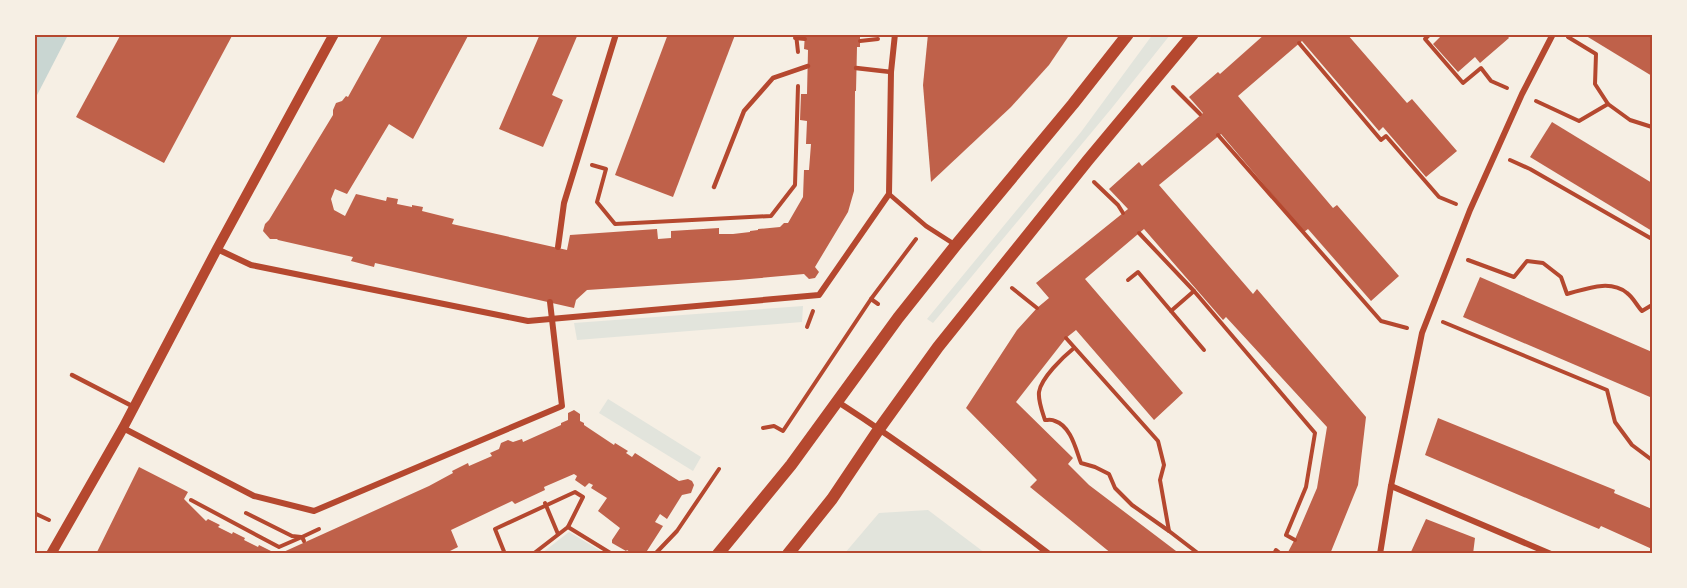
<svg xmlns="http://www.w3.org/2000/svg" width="1687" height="588" font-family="Figtree,sans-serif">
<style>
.green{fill:#e2e4dc}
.water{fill:#c9d6d2}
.building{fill:#bf614a}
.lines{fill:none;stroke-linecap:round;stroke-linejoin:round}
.path{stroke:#b5482f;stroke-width:4}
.service{stroke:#b5482f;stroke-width:4.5}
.minor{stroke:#b5482f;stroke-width:6}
.tertiary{stroke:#b5482f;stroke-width:10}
.secondary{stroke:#b5482f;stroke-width:12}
.neatline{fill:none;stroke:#b5482f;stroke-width:2}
</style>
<rect width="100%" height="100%" fill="#f6efe4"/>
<!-- green -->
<g class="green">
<path d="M1153 34 1170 35 1111 109 933 323 927 319 1081 132Z"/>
<path d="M803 306 802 322 577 340 574 323Z"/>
<path d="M608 399 701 457 693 471 599 413Z"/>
<path d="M928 510 985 553H845L879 513Z"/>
<path d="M569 532 604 553H542Z"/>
</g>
<!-- water -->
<path class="water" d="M35 34 68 35 35 99 34 35Z"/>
<!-- building -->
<g class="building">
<path d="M121 34H233L164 163 76 117Z"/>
<path d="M383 34H469L413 139 389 124 347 194 335 189 331 199 334 210 345 216 356 194 386 201 387 197 398 199 397 204 412 207V205L423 207 422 211 454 219 452 224 567 250 570 235 657 229 658 239 671 238V231L719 228V234H733L750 232V231L758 230V229L780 227 784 223H788L803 197 804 170H809L811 144H806L807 121 800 120 801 94H807L808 50 804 49 805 34H860V47H857L856 91H855L854 191 848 212 815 267 819 272 815 278 809 279 804 274 738 280 587 290 576 300 574 308 375 263 374 267 351 261 353 257 278 240 277 239H270L263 231 265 224 269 220 333 115V110L336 103 342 101 346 96 348 97Z"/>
<path d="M540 34H578L552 95 563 100 543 147 499 129Z"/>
<path d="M668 34 735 35 673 197 615 175Z"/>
<path d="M928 34H1070L1049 65 1011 107 931 182 923 85Z"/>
<path d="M1265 34H1347L1407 103 1412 99 1457 151 1426 177 1383 127 1379 131 1302 41 1238 96 1333 208 1337 205 1399 276 1371 301 1308 229 1304 232 1221 134 1159 185 1253 294 1257 289 1366 417 1358 485 1330 554H1287L1296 537 1317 488 1327 427 1226 317 1223 320 1144 229 1085 279 1183 393 1154 420 1076 330 1066 338 1016 402 1073 458 1068 464 1089 485 1180 554H1112L1030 487 1037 480 966 408 1017 330 1037 308 1049 298 1036 283 1128 209 1109 189 1139 162 1142 166 1203 113 1189 97 1218 72 1220 74Z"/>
<path d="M1443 34H1506L1509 38 1480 63 1475 57 1458 72 1433 44Z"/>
<path d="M1583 34H1652V76Z"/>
<path d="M1552 122 1652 183V231L1530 157Z"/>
<path d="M1480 277 1652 352V391L1650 397 1463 317Z"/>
<path d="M574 410 580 414V421L584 423V425L614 445 615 443 628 451 626 453 632 457 635 453 679 481 688 479 692 481 694 485 691 493 682 495 667 519 660 514 655 522 663 526 645 554H633L627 550 626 551 612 543V540L620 528 598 511 607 498 591 488 593 485 589 483 585 487 575 480 577 476 574 474 544 487 545 490 515 504 512 501 451 530 458 547 444 554H279L429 486 453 473 452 471 468 463 469 466 492 456 490 453 499 449 501 443 508 440 513 442 522 439 523 442 561 425V423L568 420V413Z"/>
<path d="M1438 418 1615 490 1614 493 1652 509V549L1601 526 1599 529 1425 455Z"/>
<path d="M139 467 188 492 184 499 206 521 208 519 220 525 218 527 232 534 233 532 245 538 244 540 258 547 259 545 271 551 270 554H96Z"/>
<path d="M1426 519 1475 538 1473 554H1410Z"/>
</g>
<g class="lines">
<!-- path -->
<g class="path">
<path d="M796 34 798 52"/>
<path d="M1430 34 1425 39 1463 83 1481 68 1491 81 1507 88"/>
<path d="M1568 37 1596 54 1595 84 1608 104 1630 120 1652 127"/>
<path d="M795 38 805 39"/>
<path d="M860 41 878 39"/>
<path d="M1299 43 1381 140 1386 136 1439 197 1456 204"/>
<path d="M1173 87 1200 114"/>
<path d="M1536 101 1579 121 1608 104"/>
<path d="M1218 135 1381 321 1407 328"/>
<path d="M1510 160 1530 169 1652 239"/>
<path d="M592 165 606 169 597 202 615 224 771 216 795 185 798 86"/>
<path d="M1094 182 1118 205 1123 213"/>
<path d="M1139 233 1194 291 1315 433 1306 487 1286 535 1295 540"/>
<path d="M1468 260 1514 277 1527 261 1543 263 1561 277 1567 294C1586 289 1610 279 1627 293 1633 297 1637 306 1642 311L1652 305"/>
<path d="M1128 280 1138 272 1204 350"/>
<path d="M1012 288 1037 308"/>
<path d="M878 304 871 299 916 239"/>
<path d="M1171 311 1194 291"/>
<path d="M1443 322 1607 390 1615 422 1632 445 1652 460"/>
<path d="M807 327 813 311"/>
<path d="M1066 338 1158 441 1164 465 1160 480 1169 531 1199 554"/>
<path d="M1074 348C1063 357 1041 378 1039 392 1038 401 1042 411 1045 420 1048 420 1052 419 1055 421 1071 426 1076 450 1081 463L1095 467 1109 474 1115 488 1132 505 1169 531"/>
<path d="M763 428 774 426 783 431 871 299"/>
<path d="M191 500 279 547 302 537"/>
<path d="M545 503 558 534"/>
<path d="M34 513 49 520"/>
<path d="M246 513 292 536 301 537"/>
<path d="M568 527 612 554"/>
<path d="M304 541 302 537 319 529"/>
<path d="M505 554 495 529 575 492 583 497 568 527 533 554"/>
<path d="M655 554 677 531 719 469"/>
<path d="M1274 554 1276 550 1281 554"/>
</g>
<!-- service -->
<g class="service">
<path d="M856 68 891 72"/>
<path d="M714 187 744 111 773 78 808 66"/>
<path d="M889 194 926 226 954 244"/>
<path d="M72 375 134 407"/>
</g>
<!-- minor -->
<g class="minor">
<path d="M558 247 564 203 616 34"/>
<path d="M217 249 251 265 528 321 819 295 889 194 891 72 895 34"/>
<path d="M838 402C911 449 980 501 1049 554"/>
<path d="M123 428 254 496 314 511 562 406 550 302"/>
<path d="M1391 486 1551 554"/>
<path d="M1380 554 1391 486 1422 333 1470 210 1522 94 1553 34"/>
</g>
<!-- tertiary -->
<path class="tertiary" d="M51 554 123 428 217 249 334 34"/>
<!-- secondary -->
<g class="secondary">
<path d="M718 554 791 465 898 318 956 245 1073 104 1128 34"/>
<path d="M788 554 832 499 879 429 938 347 1088 160 1193 34"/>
</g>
</g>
<!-- border -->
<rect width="1687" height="588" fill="none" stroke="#f6efe4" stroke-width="72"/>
<rect x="36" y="36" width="1615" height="516" class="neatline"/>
</svg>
